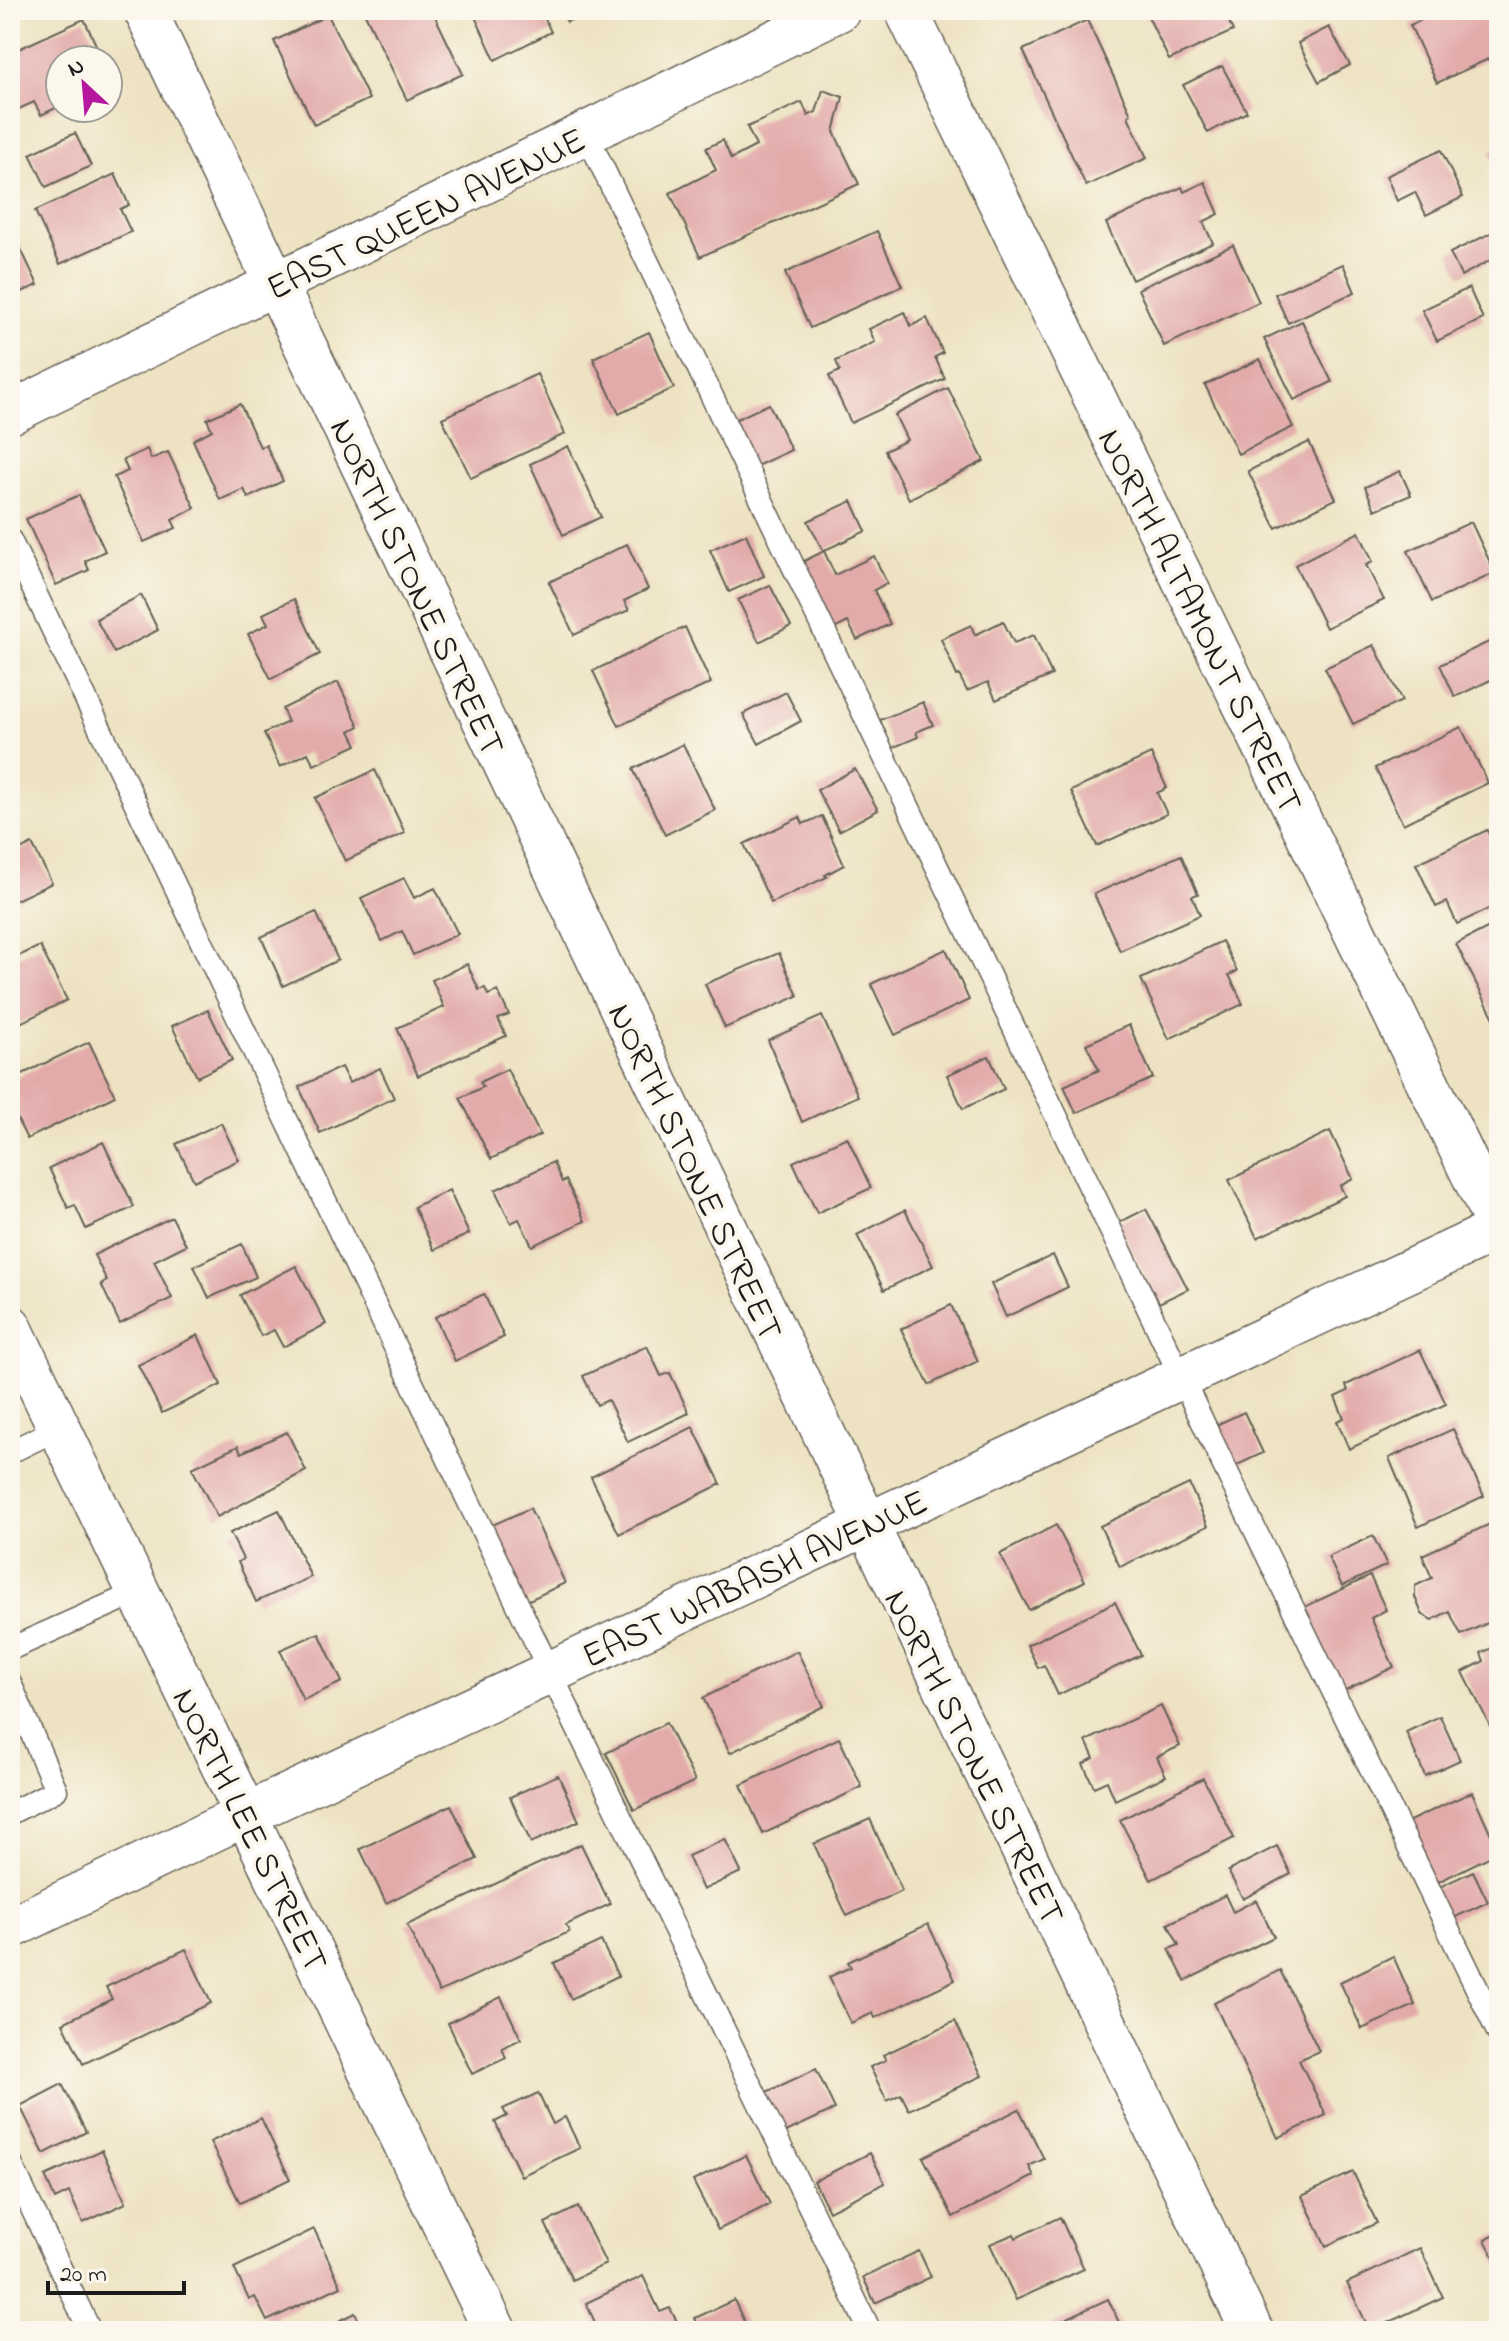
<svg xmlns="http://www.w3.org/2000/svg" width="1509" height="2341" font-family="'Indie Flower',sans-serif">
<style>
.building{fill:#e2abaa}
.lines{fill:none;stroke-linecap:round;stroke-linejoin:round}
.lane-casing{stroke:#656156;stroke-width:25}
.street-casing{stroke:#656156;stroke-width:45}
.lane{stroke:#fff;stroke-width:22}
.street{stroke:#fff;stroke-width:42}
.labels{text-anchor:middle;stroke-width:8;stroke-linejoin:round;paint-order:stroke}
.street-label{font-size:36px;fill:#1c1c1c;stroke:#fbf7ec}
</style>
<rect width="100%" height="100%" fill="#fbf7ec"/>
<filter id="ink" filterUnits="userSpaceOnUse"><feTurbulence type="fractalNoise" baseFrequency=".0125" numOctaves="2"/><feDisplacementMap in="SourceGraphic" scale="16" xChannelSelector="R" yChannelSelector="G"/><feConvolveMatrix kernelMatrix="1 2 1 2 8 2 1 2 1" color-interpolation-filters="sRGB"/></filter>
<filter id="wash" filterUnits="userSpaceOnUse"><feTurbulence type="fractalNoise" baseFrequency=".006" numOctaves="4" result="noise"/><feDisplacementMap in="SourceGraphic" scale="32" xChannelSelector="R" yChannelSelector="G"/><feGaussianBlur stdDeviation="1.8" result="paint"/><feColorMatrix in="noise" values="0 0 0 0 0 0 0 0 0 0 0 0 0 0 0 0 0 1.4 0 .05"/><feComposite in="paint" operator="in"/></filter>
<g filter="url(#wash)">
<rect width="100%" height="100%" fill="#ede2c1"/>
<g id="blocks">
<!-- building -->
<g class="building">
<path d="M363 10H432L463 74 407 100Z"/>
<path d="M472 10H541L551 32 495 60Z"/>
<path d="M560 10H592L567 22Z"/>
<path d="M1145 10H1224L1233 31 1169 60Z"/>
<path d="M1443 10H1499V54L1437 83 1410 25Z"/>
<path d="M328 15 369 99 314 125 274 41Z"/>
<path d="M84 19 103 60H60V106L41 115 34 102 10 113V53Z"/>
<path d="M1087 20 1131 114 1128 116 1147 158 1086 186 1023 50Z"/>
<path d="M1329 27 1350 65 1319 82 1298 43Z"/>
<path d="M1222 66 1247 112 1208 133 1183 85Z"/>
<path d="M823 90 843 97 834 132 859 184 700 257 670 193 716 170 706 148 723 140 731 159 756 146 747 127 802 102 808 116 816 112Z"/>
<path d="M75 133 91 166 46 187 30 154Z"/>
<path d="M1499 147V171L1490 151Z"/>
<path d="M1441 150 1463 197 1426 215 1415 192 1397 201 1386 176Z"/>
<path d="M115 174 129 205 120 209 131 232 60 264 35 211Z"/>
<path d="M1205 182 1219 214 1203 222 1213 243 1132 280 1106 223 1182 187 1184 192Z"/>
<path d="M10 226 38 285 10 297Z"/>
<path d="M1499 229V256L1461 276 1450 253Z"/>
<path d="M877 231 902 286 810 328 785 273Z"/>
<path d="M1233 245 1259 302 1164 346 1138 289Z"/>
<path d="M1343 264 1355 292 1288 323 1275 294Z"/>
<path d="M1469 288 1483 319 1437 341 1422 310Z"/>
<path d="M905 312 911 326 927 318 943 353 935 357 945 379 851 423 829 376 840 371 836 361 875 342 869 329Z"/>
<path d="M1302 321 1332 382 1294 400 1264 339Z"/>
<path d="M649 332 674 388 619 414 593 358Z"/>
<path d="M1260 359 1293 427 1238 454 1205 385Z"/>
<path d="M537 374 565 434 471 478 442 418Z"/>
<path d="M948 388 984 461 909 499 885 451 907 440 895 415Z"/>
<path d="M240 404 260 447 266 445 283 481 248 498 244 489 220 500 193 440 212 430 207 419Z"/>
<path d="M769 404 791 450 750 469 728 423Z"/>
<path d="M1309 442 1336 499 1276 528 1248 471Z"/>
<path d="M568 446 601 517 563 535 530 464Z"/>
<path d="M147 449 151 459 168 452 195 508 172 520 176 528 144 542 114 477 128 471 123 460Z"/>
<path d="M1400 471 1411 495 1375 510 1365 487Z"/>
<path d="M79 495 105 551 85 561 89 570 56 585 26 519Z"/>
<path d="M852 501 866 531 823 551 808 521Z"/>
<path d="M1471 522 1495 573 1432 602 1408 551Z"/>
<path d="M1359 532 1373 562 1366 565 1384 600 1326 628 1295 565Z"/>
<path d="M746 534 764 576 729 592 710 550Z"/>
<path d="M627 544 648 589 624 601 629 610 574 635 549 582Z"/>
<path d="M824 551 835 575 874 556 887 583 874 590 890 624 857 640 848 622 830 631 798 564Z"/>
<path d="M770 585 791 626 759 642 738 600Z"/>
<path d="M141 595 158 630 114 653 96 619Z"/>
<path d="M294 599 320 654 271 679 248 634 268 624 263 614Z"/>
<path d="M1003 621 1014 643 1034 635 1052 675 996 700 988 682 967 691 959 675 957 676 941 639 971 625 975 635Z"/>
<path d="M685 627 711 683 619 726 593 671Z"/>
<path d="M1495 639 1499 647V676L1455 697 1440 665Z"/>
<path d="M1374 645 1402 701 1353 724 1325 668Z"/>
<path d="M338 682 359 726 350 731 357 745 314 765 308 753 280 767 264 733 288 722 282 709Z"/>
<path d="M786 692 801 721 759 744 743 714Z"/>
<path d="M923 702 933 725 916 732 918 737 892 748 880 720Z"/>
<path d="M1461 727 1488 783 1403 824 1375 768Z"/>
<path d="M683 744 715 810 665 835 633 769Z"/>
<path d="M1151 754 1167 788 1157 793 1167 814 1097 846 1071 791Z"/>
<path d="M855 769 878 810 839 831 817 790Z"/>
<path d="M375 770 405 833 345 861 315 798Z"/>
<path d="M822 816 844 865 825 875 827 877 771 903 744 844 800 817 803 824Z"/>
<path d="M1487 830 1499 856V904L1457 924 1447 902 1436 907 1416 864Z"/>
<path d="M32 844 52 883 10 903V855Z"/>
<path d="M1181 855 1198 894 1192 896 1200 915 1120 951 1094 894Z"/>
<path d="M404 878 414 898 435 888 458 934 413 955 402 931 382 941 361 898Z"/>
<path d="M316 912 338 960 283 986 261 937Z"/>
<path d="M1499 922V1028L1456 944Z"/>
<path d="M1222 941 1237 971 1229 975 1243 1004 1169 1039 1141 979Z"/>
<path d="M40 946 67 1000 10 1028V960Z"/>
<path d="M946 949 969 1000 895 1035 871 984Z"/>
<path d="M779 953 798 996 725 1028 705 984Z"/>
<path d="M467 964 479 990 485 988 488 995 498 991 509 1015 498 1019 506 1036 418 1076 397 1028 444 1007 432 980Z"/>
<path d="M208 1010 232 1060 197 1077 172 1026Z"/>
<path d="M822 1016 858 1096 802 1122 768 1040Z"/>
<path d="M1129 1025 1153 1078 1076 1113 1064 1086 1099 1070 1086 1044Z"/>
<path d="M89 1042 115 1096 27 1139 15 1115 10 1118V1080Z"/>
<path d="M989 1056 1004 1089 963 1109 947 1075Z"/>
<path d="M341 1067 349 1083 380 1068 394 1098 320 1133 299 1087Z"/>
<path d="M507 1069 540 1135 491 1159 460 1098 483 1087 480 1082Z"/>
<path d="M221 1123 239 1160 194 1181 176 1144Z"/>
<path d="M1330 1131 1353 1179 1340 1186 1345 1196 1257 1238 1229 1180Z"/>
<path d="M847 1137 871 1188 817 1213 793 1162Z"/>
<path d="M103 1142 134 1207 86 1229 75 1205 68 1208 49 1168Z"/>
<path d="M553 1162 562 1182 566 1180 585 1221 532 1246 519 1219 511 1223 495 1190Z"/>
<path d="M449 1190 469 1234 434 1250 414 1207Z"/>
<path d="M1146 1209 1188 1289 1159 1303 1118 1223Z"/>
<path d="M905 1210 933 1266 884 1290 857 1235Z"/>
<path d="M172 1217 186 1245 154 1261 172 1298 120 1324 101 1284 107 1281 94 1255Z"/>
<path d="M242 1244 256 1277 209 1298 194 1266Z"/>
<path d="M1053 1255 1068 1287 1006 1317 991 1284Z"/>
<path d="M296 1266 326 1324 283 1347 274 1330 261 1336 240 1295Z"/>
<path d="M484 1294 504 1337 455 1361 435 1317Z"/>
<path d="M951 1305 978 1361 929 1385 901 1329Z"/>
<path d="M198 1335 221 1385 162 1413 138 1365Z"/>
<path d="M647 1346 661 1376 670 1373 689 1413 628 1442 608 1400 597 1405 583 1376Z"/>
<path d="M1420 1350 1446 1404 1349 1449 1337 1421 1344 1418 1335 1397 1348 1391 1346 1385Z"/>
<path d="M1244 1412 1263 1453 1233 1467 1214 1426Z"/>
<path d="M693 1427 721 1484 619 1534 591 1477Z"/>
<path d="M1453 1429 1484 1496 1418 1527 1389 1458Z"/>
<path d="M287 1432 306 1471 217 1517 192 1468 238 1446 241 1453Z"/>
<path d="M1189 1484 1208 1526 1120 1567 1100 1526Z"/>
<path d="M530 1508 565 1583 521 1604 486 1528Z"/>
<path d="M279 1510 311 1577 256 1602 238 1562 243 1559 230 1533Z"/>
<path d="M1490 1524 1499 1543V1618L1461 1635 1449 1611 1432 1620 1422 1614 1415 1597V1586L1432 1578 1422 1555Z"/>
<path d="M1056 1525 1085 1581 1029 1610 1000 1554Z"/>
<path d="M1373 1536 1387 1565 1342 1586 1328 1557Z"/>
<path d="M1370 1576 1386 1610 1371 1618 1394 1667 1335 1695 1296 1611Z"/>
<path d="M1115 1602 1141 1655 1058 1695 1044 1665 1038 1668 1027 1645Z"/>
<path d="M319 1633 342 1682 303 1700 280 1650Z"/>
<path d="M1499 1645V1722L1490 1726 1463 1672 1484 1661 1481 1653Z"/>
<path d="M797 1651 824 1706 730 1753 703 1698Z"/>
<path d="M1161 1706 1180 1746 1157 1757 1166 1776 1115 1800 1107 1781 1094 1787 1083 1764 1094 1758 1086 1741Z"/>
<path d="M1440 1716 1460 1760 1425 1776 1406 1732Z"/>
<path d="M666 1723 695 1781 634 1810 606 1753Z"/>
<path d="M839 1738 862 1787 763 1834 741 1785Z"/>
<path d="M558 1775 579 1821 531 1843 510 1797Z"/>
<path d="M1203 1778 1234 1838 1151 1880 1120 1820Z"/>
<path d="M1472 1792 1499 1852 1432 1885 1403 1824Z"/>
<path d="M451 1805 477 1859 386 1903 360 1849Z"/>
<path d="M870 1819 902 1891 847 1916 814 1844Z"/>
<path d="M725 1839 741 1872 703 1890 688 1856Z"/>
<path d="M581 1844 610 1904 566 1925 569 1932 439 1992 407 1925Z"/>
<path d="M1277 1846 1291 1874 1243 1899 1228 1871Z"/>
<path d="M1473 1871 1488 1902 1447 1921 1433 1890Z"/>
<path d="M1225 1895 1233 1912 1256 1900 1274 1937 1185 1981 1169 1949 1179 1945 1168 1924Z"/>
<path d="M928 1924 955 1980 875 2018 873 2013 851 2023 829 1977 851 1967 848 1962Z"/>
<path d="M601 1941 618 1976 571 1999 554 1963Z"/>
<path d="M186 1949 211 2003 83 2064 63 2023 112 1999 106 1987Z"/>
<path d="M1393 1956 1415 2005 1362 2029 1340 1982Z"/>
<path d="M1280 1970 1319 2051 1299 2060 1326 2115 1278 2138 1214 2003Z"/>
<path d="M501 1997 521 2039 502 2048 506 2058 472 2074 448 2023Z"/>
<path d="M955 2021 982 2076 909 2110 901 2094 887 2101 870 2067 886 2060 883 2055Z"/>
<path d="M816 2069 835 2109 782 2134 762 2094Z"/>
<path d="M62 2084 86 2132 44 2154 20 2106Z"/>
<path d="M538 2093 553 2124 565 2117 580 2148 521 2176 495 2122 507 2116 503 2109Z"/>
<path d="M1019 2109 1044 2159 1029 2166 1034 2176 953 2217 923 2157Z"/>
<path d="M261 2118 290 2179 240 2203 210 2142Z"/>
<path d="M102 2150 126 2203 83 2223 69 2192 55 2199 45 2176Z"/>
<path d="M870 2153 885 2183 829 2211 814 2181Z"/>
<path d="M746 2155 770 2204 718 2230 693 2181Z"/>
<path d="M1353 2172 1377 2223 1326 2246 1302 2196Z"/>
<path d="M578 2207 606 2264 572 2280 545 2223Z"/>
<path d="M1060 2217 1084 2269 1016 2300 990 2244 1014 2234 1016 2238Z"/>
<path d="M314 2229 341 2286 267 2321 255 2297 249 2300 234 2268Z"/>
<path d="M1499 2233V2266L1485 2240Z"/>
<path d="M1420 2248 1443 2297 1370 2331 1347 2283Z"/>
<path d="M919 2251 931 2277 875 2303 863 2277Z"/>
<path d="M643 2276 660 2312 670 2308 680 2328 673 2331H599L586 2303Z"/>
<path d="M1108 2299 1123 2331H1040Z"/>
<path d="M734 2300 747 2328 740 2331H701L695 2318Z"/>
<path d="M355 2313 364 2331H319Z"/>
</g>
</g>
</g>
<g filter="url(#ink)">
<use href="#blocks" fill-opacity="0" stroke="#656156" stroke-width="2"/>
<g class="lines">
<defs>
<g id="lane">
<path d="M586 133 1181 1377 1499 2034"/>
<path d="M10 540 550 1672 870 2331"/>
<path d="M10 1452 59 1428"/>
<path d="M10 1649 138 1592"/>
<path d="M10 1683 56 1790 10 1813"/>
<path d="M10 2162 90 2331"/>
</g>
<g id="street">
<path d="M145 10 1252 2331"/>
<path d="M10 413 839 10"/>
<path d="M10 1326 495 2331"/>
<path d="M10 1928 245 1815 1499 1229 906 10"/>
</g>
</defs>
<!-- lane casing -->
<use href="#lane" class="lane-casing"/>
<!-- street casing -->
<use href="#street" class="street-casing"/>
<!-- lane -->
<use href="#lane" class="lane"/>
<!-- street -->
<use href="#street" class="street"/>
</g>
</g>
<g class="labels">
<!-- street labels -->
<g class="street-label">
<text transform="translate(425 212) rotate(-26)" y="13">EAST QUEEN AVENUE</text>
<text transform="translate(419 586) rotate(65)" y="13">NORTH STONE STREET</text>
<text transform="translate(1202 620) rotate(64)" y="13">NORTH ALTAMONT STREET</text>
<text transform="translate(697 1171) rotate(65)" y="13">NORTH STONE STREET</text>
<text transform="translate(754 1577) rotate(-25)" y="13">EAST WABASH AVENUE</text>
<text transform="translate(976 1756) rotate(64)" y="13">NORTH STONE STREET</text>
<text transform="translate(252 1829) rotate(64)" y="13">NORTH LEE STREET</text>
</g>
</g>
<!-- margin -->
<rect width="1509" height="2341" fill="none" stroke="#fbf7ec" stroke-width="40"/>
<!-- north arrow -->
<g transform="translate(84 84) rotate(334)"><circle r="38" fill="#fbf7ec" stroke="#a29f99" stroke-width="2"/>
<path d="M0-6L14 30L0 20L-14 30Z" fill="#b5179e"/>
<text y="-12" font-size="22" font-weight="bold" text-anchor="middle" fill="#1c1c1c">N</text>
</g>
<!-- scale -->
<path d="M48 2281v12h136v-12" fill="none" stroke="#1c1c1c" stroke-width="4"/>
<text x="60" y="2281" font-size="24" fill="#1c1c1c" stroke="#fbf7ec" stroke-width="6" paint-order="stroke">20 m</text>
</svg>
